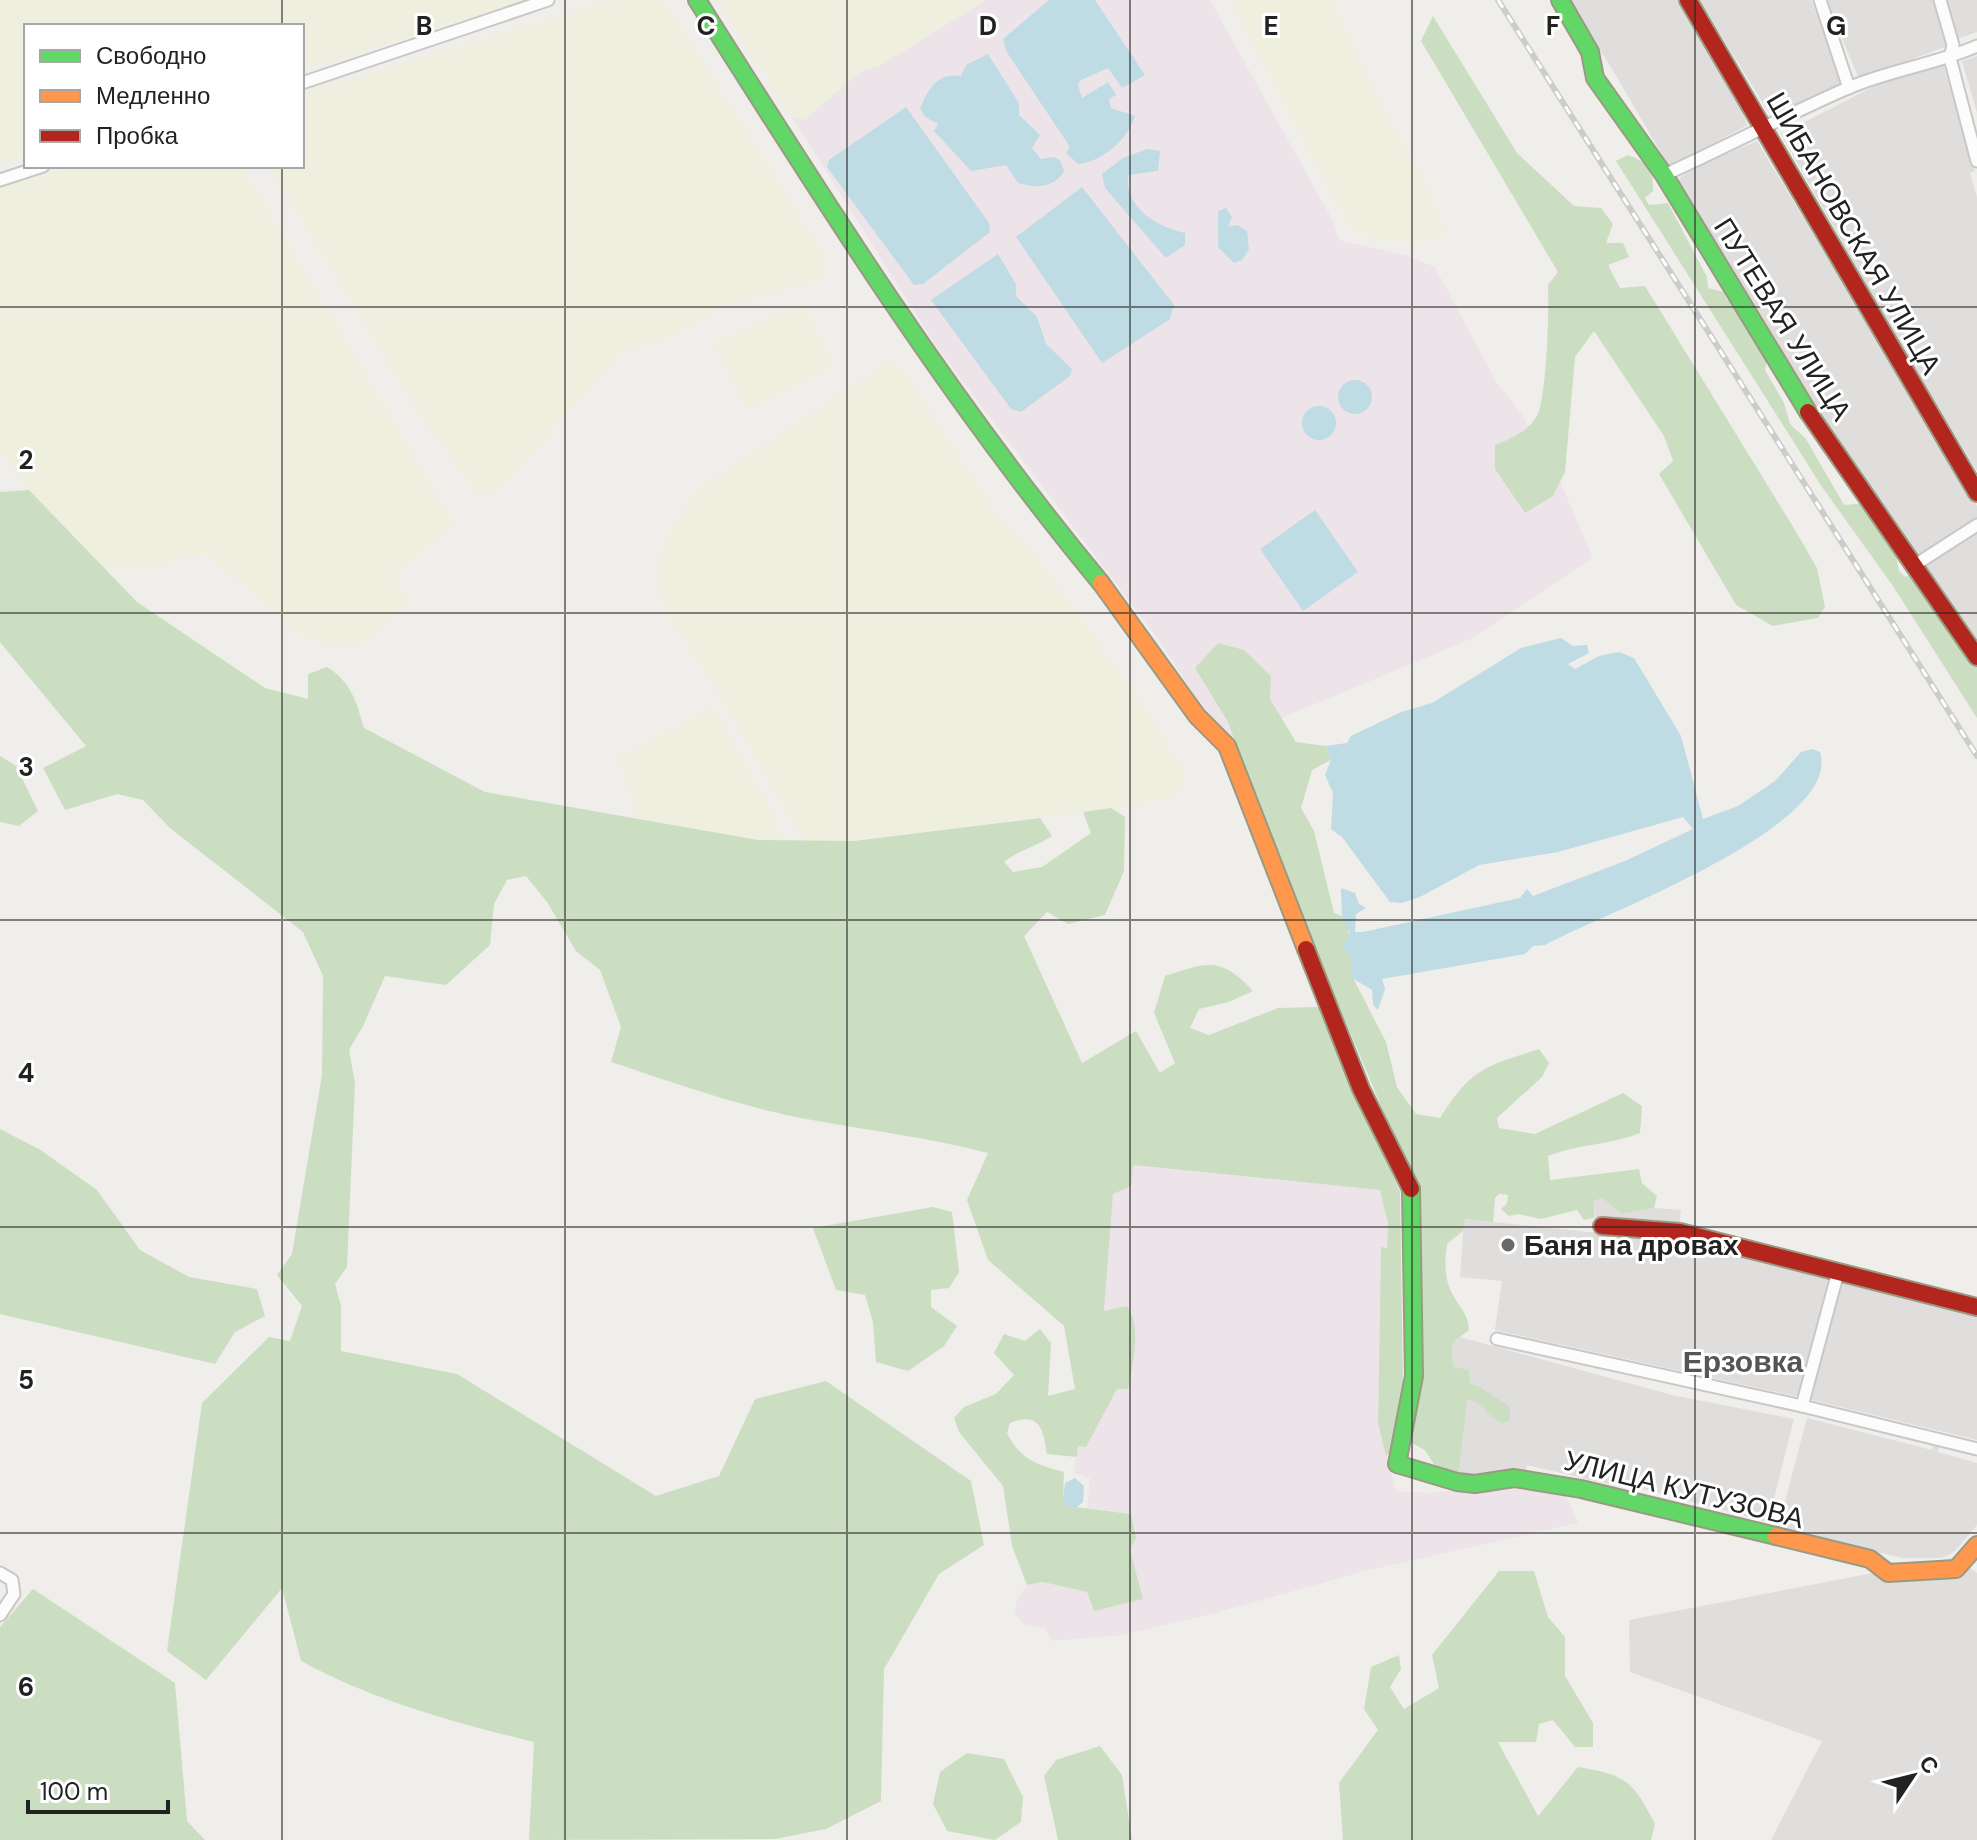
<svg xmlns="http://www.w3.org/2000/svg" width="1977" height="1840" font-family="'DM Sans',sans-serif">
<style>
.residential{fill:#dfdedc}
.industrial{fill:#ede4e9}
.farmland{fill:#efefdf}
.forest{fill:#cbdec1}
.water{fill:#bfdbe3}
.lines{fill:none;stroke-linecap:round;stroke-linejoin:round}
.street-casing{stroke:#c9c8c7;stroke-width:15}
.fast-casing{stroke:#999a82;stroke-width:20}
.slow-casing{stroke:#999a82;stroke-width:20}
.jam-casing{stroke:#999a82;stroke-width:20}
.street{stroke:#fdfcfc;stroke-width:11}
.fast{stroke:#63d668;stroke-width:16}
.slow{stroke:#ff974d;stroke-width:16}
.jam{stroke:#b3261e;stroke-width:16}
.rail-casing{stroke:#ccc;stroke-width:6}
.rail{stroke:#fff;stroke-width:3;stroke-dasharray:9;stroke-linecap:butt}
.grid{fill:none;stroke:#222;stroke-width:2;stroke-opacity:0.55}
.poi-dot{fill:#6a6968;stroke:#fff;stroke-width:3}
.labels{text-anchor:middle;stroke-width:6;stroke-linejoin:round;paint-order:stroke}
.street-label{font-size:28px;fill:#222;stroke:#fff}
.poi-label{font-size:28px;font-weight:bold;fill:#222;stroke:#fff;text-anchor:start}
.neighbourhood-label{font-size:30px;font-weight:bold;fill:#555;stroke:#fff}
.grid-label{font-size:26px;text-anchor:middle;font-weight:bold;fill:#222;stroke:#fff;stroke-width:6;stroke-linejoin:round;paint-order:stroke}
</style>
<rect width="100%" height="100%" fill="#f0eeeb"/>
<!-- residential -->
<g class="residential">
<path d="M1565 0H1679L1739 102 1747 125 1670 168 1608 62Z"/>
<path d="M1699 0H1811L1845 85 1774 121Z"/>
<path d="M1826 0H1937L1950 45 1859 79Z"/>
<path d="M1943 0H1977V32L1957 39Z"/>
<path d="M1977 56V113L1962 61Z"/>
<path d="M1943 64 1975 171 1970 173 1977 197V471L1900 344 1781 134 1894 76Z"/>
<path d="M1757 141 1977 506V522L1916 559 1852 469 1673 183 1695 167Z"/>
<path d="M1977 529V645L1925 564Z"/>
<path d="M1602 1198 1622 1214 1654 1208 1681 1210 1679 1229 1595 1222 1594 1201Z"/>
<path d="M1464 1219 1588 1232 1664 1234 1766 1264 1829 1277 1799 1397 1495 1330 1502 1281 1460 1277Z"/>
<path d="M1840 1278 1977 1311V1440L1808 1399Z"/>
<path d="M1460 1337 1672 1395 1794 1419 1768 1522 1640 1488 1639 1491 1531 1466H1527L1525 1474 1458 1477 1470 1385 1469 1370 1453 1368 1452 1342Z"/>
<path d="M1807 1418 1932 1450 1933 1446 1939 1447 1938 1452 1977 1463V1525L1954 1552 1942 1558H1902L1778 1528Z"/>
<path d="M1956 1557 1977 1573V1840H1771L1822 1741 1630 1672 1629 1620Z"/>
</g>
<!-- industrial -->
<g class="industrial">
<path d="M986 0H1210L1333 221 1339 240 1408 256 1435 267 1497 383 1521 413 1559 479 1593 558 1473 638 1325 700 1230 739 1207 718 1164 647 936 346 792 117 804 120 861 71 879 66Z"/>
<path d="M1133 1165 1380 1190 1388 1224 1387 1249 1381 1248 1378 1424 1396 1491 1432 1493 1513 1482 1564 1490 1578 1523 1361 1572 1212 1614 1121 1635 1051 1641 1045 1628 1024 1624 1015 1614 1017 1599 1027 1585 1043 1582 1087 1592 1130 1550 1136 1538 1131 1514 1087 1508 1090 1478 1074 1473 1078 1446H1086L1117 1388H1128L1135 1355 1132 1313 1128 1306 1104 1312 1113 1194Z"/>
</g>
<!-- farmland -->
<g class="farmland">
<path d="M0 0H525L302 71V26H26V156L0 164Z"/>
<path d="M614 0H664L824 255 827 272 823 279 720 308 672 337 623 351 503 486 479 496 416 410 269 166H302V93Z"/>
<path d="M716 0H986L879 66 861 71 804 120 792 117Z"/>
<path d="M1230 0H1331L1389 120 1425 183 1445 234 1412 243 1374 239 1350 228Z"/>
<path d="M70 166H242L454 523 395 576 411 602 364 642 330 646 298 633 207 554 183 557 140 570 103 566 29 490 0 452V188Z"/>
<path d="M806 307 835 366 748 409 713 343 774 316Z"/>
<path d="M889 361 904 370 1004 526 1027 544 1139 699 1187 774 1178 796 1140 804 854 841H812L796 828 716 690 662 607 657 581 661 549 693 492Z"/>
<path d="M713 707 773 813 782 838 758 840 638 819 618 758Z"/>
</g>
<!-- forest -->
<g class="forest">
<path d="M1433 16 1517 153 1574 206 1601 208 1613 224 1606 243H1623L1629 257 1608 265 1620 288 1645 286 1795 530 1817 568 1825 607 1818 618 1773 626 1736 605 1659 474 1673 461 1664 436 1594 331 1575 357 1565 472 1553 496 1525 513 1495 469V445C1512 438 1532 430 1539 411 1547 384 1549 314 1548 285L1558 272 1421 41Z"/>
<path d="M1628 155C1648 162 1654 171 1653 191L1645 198 1649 205 1668 203 1707 277 1708 288 1723 292 1727 300 1739 307 1768 354 1765 370 1784 403 1790 424 1806 439 1844 505 1867 503 1894 544 1899 571 1905 577 1917 573 1977 662V718L1893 586 1822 487 1616 161Z"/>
<path d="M29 490 137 602 265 688 308 699V674L327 667C352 683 356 701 364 728L485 792 758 840 854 841 1040 818 1052 836C1036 847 1018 850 1004 862L1013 872 1042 867 1091 833 1083 812 1111 808 1125 817 1124 871 1105 915 1068 924 1047 912 1024 936 1082 1063 1136 1031 1160 1073 1175 1063 1154 1013 1165 976C1207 962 1221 956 1253 991L1229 1002 1199 1009 1190 1028 1209 1035 1278 1008 1318 1007 1400 1192 1403 1389 1393 1448 1386 1456 1378 1424 1381 1247 1387 1248 1388 1224 1380 1190 1133 1165 1131 1186 1113 1194 1104 1311 1127 1306C1142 1327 1133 1365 1128 1389H1117L1086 1447 1078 1446 1077 1457 1047 1454C1043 1429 1040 1411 1010 1423L1007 1433C1020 1459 1036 1465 1064 1472L1063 1499 1067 1506 1131 1514 1136 1538 1130 1550 1143 1599 1094 1611 1087 1592 1043 1582 1027 1585 1012 1546 1003 1486 959 1432 954 1418 964 1407 996 1394 1014 1375 994 1353 1004 1334 1025 1341 1040 1329 1051 1343 1048 1396 1075 1389 1064 1326 988 1260 967 1200 988 1153C930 1138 872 1131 812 1120 744 1108 677 1084 611 1062L621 1027 600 970 576 951 547 902 526 876 507 880 494 904 490 945 446 985 385 976 363 1026 349 1050 355 1083 347 1267 335 1284 341 1306V1351L457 1374 656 1496 719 1476 755 1399 826 1381 971 1481 984 1545 939 1574 884 1669 881 1801 826 1829 775 1839 529 1840 534 1742C455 1723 372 1700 301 1661L282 1588 206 1680 167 1651 202 1403 269 1337 290 1341 302 1306 277 1275 292 1254 322 1075 323 976 303 932 170 828 143 800 117 794 65 810 43 768 86 746 0 642V492Z"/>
<path d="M1218 643 1244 650 1271 676 1270 699 1296 742 1326 746 1331 760 1312 770 1301 808 1314 831 1334 913 1342 916 1348 924 1353 978 1386 1042 1397 1087 1416 1114 1440 1118C1473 1067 1484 1067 1539 1049L1549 1063 1542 1077 1497 1118 1499 1128 1535 1134 1623 1093 1642 1106 1640 1133C1610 1145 1578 1144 1548 1156L1550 1180 1639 1169 1642 1183 1657 1196 1654 1208 1622 1214 1602 1198 1594 1201V1218L1584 1220 1577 1210 1541 1219 1518 1214 1509 1216 1501 1209 1507 1203 1508 1195 1499 1194 1495 1198 1493 1222 1465 1219 1463 1231 1447 1244C1445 1260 1444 1274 1450 1289 1456 1304 1469 1313 1469 1330L1452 1343 1453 1367 1469 1370 1470 1384 1480 1387 1510 1407V1420L1503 1423C1487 1418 1484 1403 1468 1399L1458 1477 1438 1471 1425 1450 1405 1440 1416 1189 1276 856 1228 722 1195 668Z"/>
<path d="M0 756 16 766 38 811 19 826 0 822Z"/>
<path d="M0 1129 39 1149 97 1190 140 1250 189 1277 257 1289 265 1316 235 1332 215 1364 0 1314Z"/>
<path d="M933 1207 952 1212 959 1272 949 1288 931 1290V1307L957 1326 944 1346 908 1371 876 1362 873 1322 865 1295 836 1290 813 1228Z"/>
<path d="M1499 1571H1534L1548 1617 1565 1637V1676L1593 1723V1747H1575L1553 1720 1539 1724 1536 1742H1498L1538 1816 1578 1767C1625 1775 1633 1780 1655 1824L1651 1840H1343L1339 1783 1378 1730 1364 1709 1371 1667 1399 1655 1401 1669 1390 1687 1404 1709 1439 1688 1432 1655Z"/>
<path d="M33 1589 175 1683 187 1821 205 1840H0V1627Z"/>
<path d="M1100 1746 1122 1775 1132 1840H1058L1044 1776 1056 1760Z"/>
<path d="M967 1753 1004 1759 1023 1797 1021 1822 995 1840 947 1831 933 1804 940 1772Z"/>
</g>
<!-- water -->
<g class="water">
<path d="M1049 0H1095L1145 75 1122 88 1108 68 1081 80 1078 85 1082 98 1108 82 1116 95 1109 99 1111 108 1135 116C1128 139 1102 162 1078 164L1066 153 1070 147 1006 51 1003 39Z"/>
<path d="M988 54 1019 103V115L1040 135 1032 148 1041 159 1054 157 1060 160 1064 171C1054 189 1035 188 1018 183L1006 165 971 171 934 131 938 124 925 117 920 109C928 89 937 72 961 76L966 65Z"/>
<path d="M906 107 989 223 990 232 923 284 914 285 827 167 829 160Z"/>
<path d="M1147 149 1160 151 1158 171 1128 175C1125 208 1156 226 1185 233V245L1166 258 1105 188 1102 174 1123 158Z"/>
<path d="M1082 187 1174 305 1170 319 1102 363 1016 237Z"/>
<path d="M1226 208 1232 217 1228 227 1238 225 1247 231 1249 249 1242 260 1234 263 1218 247V211Z"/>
<path d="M998 254 1016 284V296L1037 317 1046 344 1072 369 1070 376 1021 412 1011 409 931 300Z"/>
<circle cx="1355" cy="397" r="17"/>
<circle cx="1319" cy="423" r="17"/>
<path d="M1315 510 1358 572 1303 611 1260 549Z"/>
<path d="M1561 638 1573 646 1587 645 1589 653 1568 664 1575 669 1599 656 1619 652 1634 658 1681 736 1703 819 1738 806 1775 781 1801 752 1812 749 1820 752C1844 827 1596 916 1545 945L1533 946 1525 954 1382 979 1385 989 1378 1010 1373 1005 1372 990 1352 978 1350 955 1342 947 1350 933 1342 916 1341 888 1355 893 1359 904 1366 908 1356 914 1355 932H1363L1520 898 1527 889 1533 896 1625 861 1693 829 1683 817 1558 852 1479 865 1420 897 1402 903 1390 902 1342 837 1331 829 1333 793 1325 775 1331 760 1326 746 1347 743 1351 736 1401 712 1432 703 1521 648Z"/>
<path d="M1075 1478 1084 1486 1083 1502 1077 1507H1067L1063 1499 1065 1483Z"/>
</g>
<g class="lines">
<defs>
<g id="street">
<path d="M1820 0 1849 88"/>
<path d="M1940 0 1953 45 1950 58 1977 161"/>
<path d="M302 83 548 0"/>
<path d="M1664 175C1726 147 1786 115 1848 88 1890 70 1936 64 1977 46"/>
<path d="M0 180 43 166"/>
<path d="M1915 565 1977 525"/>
<path d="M1497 1339 1802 1406 1977 1449"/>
<path d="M1802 1406 1838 1272"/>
<path d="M0 1573 12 1580 14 1594 0 1615"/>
</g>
<g id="fast">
<path d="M697 0C824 201 949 400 1101 583"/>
<path d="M1560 0 1590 52 1595 78 1664 175 1808 412"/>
<path d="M1411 1189 1414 1376 1397 1464 1457 1482 1475 1484 1514 1478 1581 1489 1776 1536"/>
</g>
<g id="slow">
<path d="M1101 583 1197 716 1227 746 1306 949"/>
<path d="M1776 1536 1870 1559 1888 1573 1956 1569 1977 1545"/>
</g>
<g id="jam">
<path d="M1688 0 1977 493"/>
<path d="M1808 412 1977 657"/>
<path d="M1306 949 1361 1089 1411 1189"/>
<path d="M1602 1226 1680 1232 1977 1307"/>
</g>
</defs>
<!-- street casing -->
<use href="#street" class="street-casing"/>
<!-- fast casing -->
<use href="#fast" class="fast-casing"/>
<!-- slow casing -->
<use href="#slow" class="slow-casing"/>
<!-- jam casing -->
<use href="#jam" class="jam-casing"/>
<!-- street -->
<use href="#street" class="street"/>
<!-- fast -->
<use href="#fast" class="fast"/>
<!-- slow -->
<use href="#slow" class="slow"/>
<!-- jam -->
<use href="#jam" class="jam"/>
<defs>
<path id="rail" d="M1498 0 1977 756"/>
</defs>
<!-- rail casing -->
<use href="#rail" class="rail-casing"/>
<!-- rail -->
<use href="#rail" class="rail"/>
</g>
<!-- grid -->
<path class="grid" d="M282 0V26M565 0V1840M847 0V1840M1130 0V1840M1412 0V1840M1695 0V1840M282 166V1840M0 307H1977M0 613H1977M0 920H1977M0 1227H1977M0 1533H1977"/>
<!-- markers -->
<circle class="poi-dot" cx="1508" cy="1245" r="8"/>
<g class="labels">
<!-- street labels -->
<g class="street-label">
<text transform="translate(1854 233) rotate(60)" y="10">ШИБАНОВСКАЯ УЛИЦА</text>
<text transform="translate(1783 319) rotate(58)" y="10">ПУТЕВАЯ УЛИЦА</text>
<text transform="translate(1684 1489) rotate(14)" y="10">УЛИЦА КУТУЗОВА</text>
</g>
<!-- poi labels -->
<g class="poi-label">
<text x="1524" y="1255">Баня на дровах</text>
</g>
<!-- neighbourhood labels -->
<g class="neighbourhood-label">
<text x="1743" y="1372">Ерзовка</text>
</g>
</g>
<g class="grid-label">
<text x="424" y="35">B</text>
<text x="706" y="35">C</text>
<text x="988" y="35">D</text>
<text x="1271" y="35">E</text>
<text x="1553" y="35">F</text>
<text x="1836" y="35">G</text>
<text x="26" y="469">2</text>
<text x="26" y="776">3</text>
<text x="26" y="1082">4</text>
<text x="26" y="1389">5</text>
<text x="26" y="1696">6</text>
</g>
<!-- legend -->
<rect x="24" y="24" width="280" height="144" fill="#ffffff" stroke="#a7a7a7" stroke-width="2"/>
<rect x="40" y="50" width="40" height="12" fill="#63d668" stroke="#a7a7a7" stroke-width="2"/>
<text x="96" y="64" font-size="24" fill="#222222">Свободно</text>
<rect x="40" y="90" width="40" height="12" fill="#ff974d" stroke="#a7a7a7" stroke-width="2"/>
<text x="96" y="104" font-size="24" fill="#222222">Медленно</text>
<rect x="40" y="130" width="40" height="12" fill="#b3261e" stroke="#a7a7a7" stroke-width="2"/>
<text x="96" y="144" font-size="24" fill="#222222">Пробка</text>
<!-- north arrow -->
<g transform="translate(1913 1776) rotate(55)" stroke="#ffffff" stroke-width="6" paint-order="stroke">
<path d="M0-6L14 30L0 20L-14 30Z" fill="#222222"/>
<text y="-12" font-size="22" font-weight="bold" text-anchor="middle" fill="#222222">С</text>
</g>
<!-- scale -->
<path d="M28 1800v12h140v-12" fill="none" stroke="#222222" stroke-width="4"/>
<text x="40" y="1800" font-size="24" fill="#222222" stroke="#ffffff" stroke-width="6" paint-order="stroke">100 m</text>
</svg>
